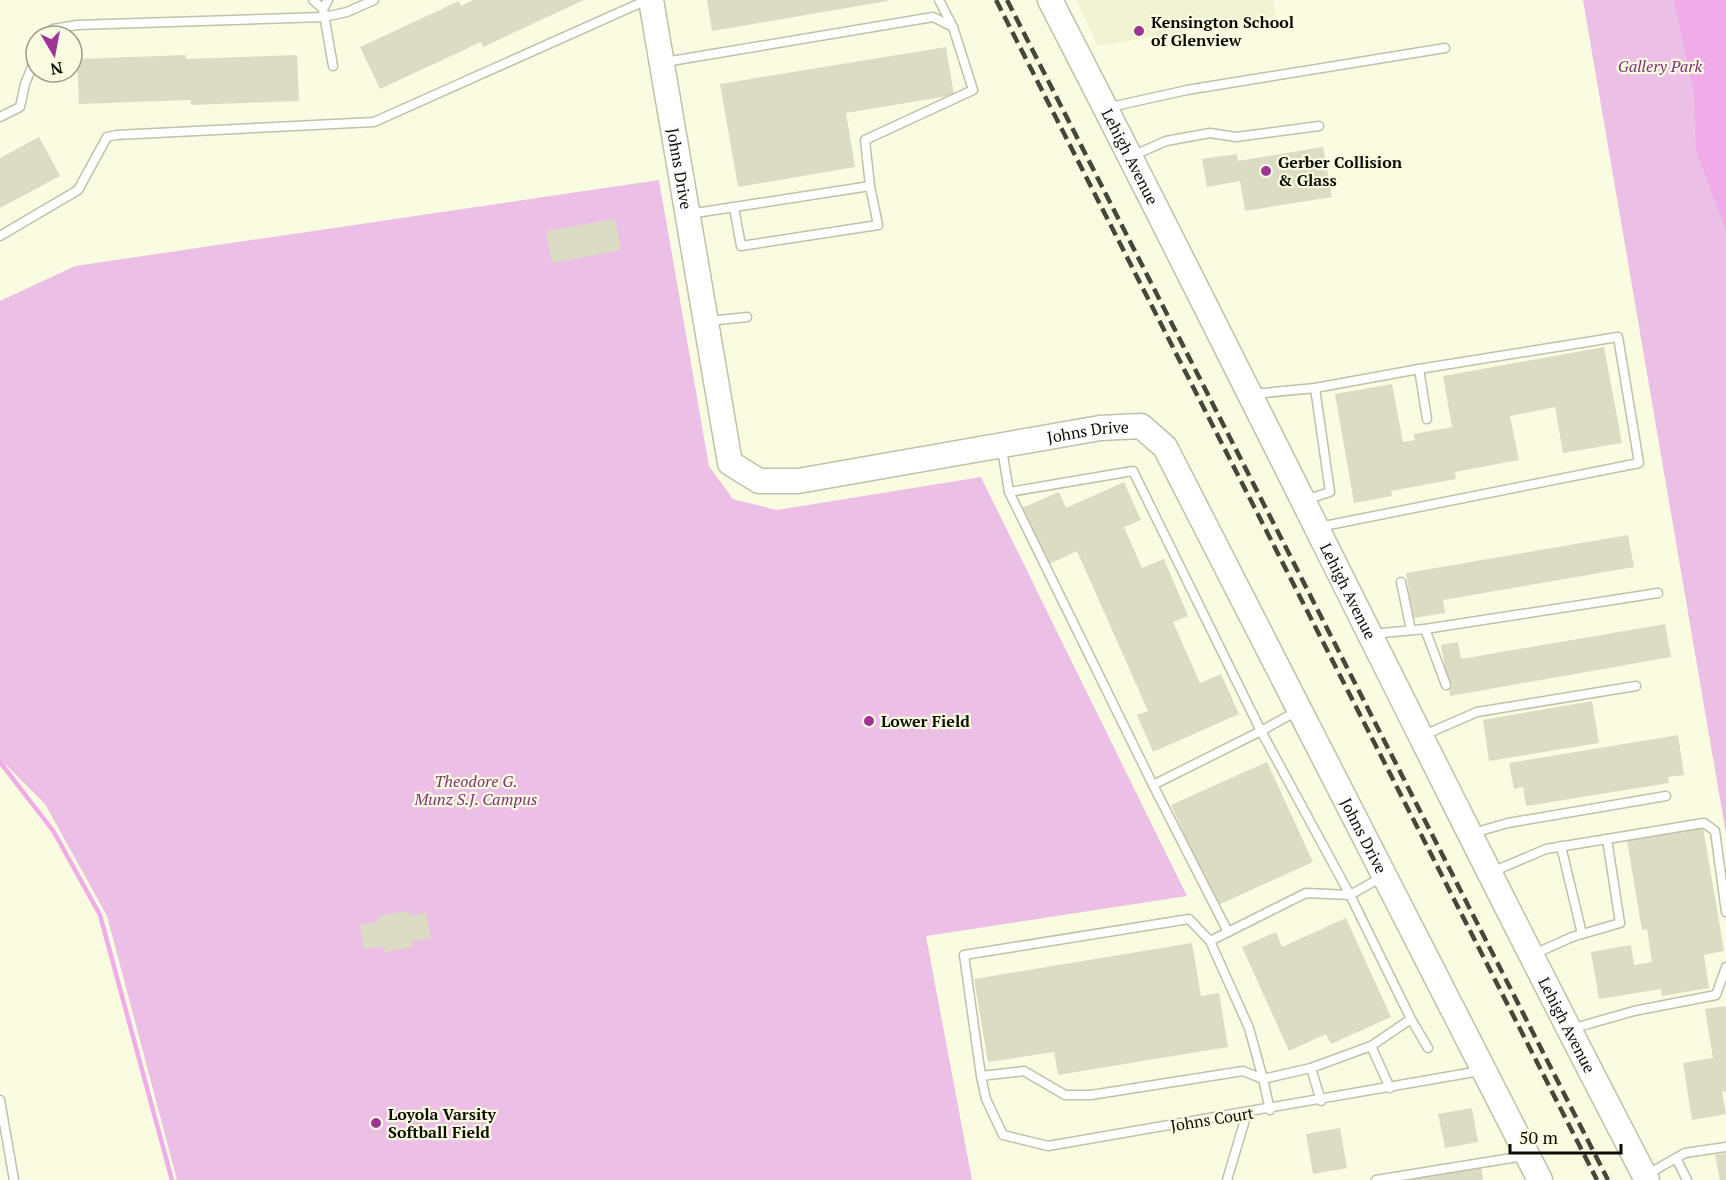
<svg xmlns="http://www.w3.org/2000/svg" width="1726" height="1180" font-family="'PT Serif',serif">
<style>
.built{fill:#f0f2d1}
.green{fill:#ecc0e6}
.water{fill:#f0ace8}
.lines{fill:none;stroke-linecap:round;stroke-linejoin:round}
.stream{stroke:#f0ace8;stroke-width:4.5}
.building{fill:#dbdcc3}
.lane-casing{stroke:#bfc1a9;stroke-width:11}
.secondary-casing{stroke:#bfc1a9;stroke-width:27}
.lane{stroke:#fff;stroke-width:8}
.secondary{stroke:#fff;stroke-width:24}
.rail{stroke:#46473b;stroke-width:4.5;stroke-dasharray:12 6;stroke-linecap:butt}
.poi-dot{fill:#9e3496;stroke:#fafce2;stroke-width:2}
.labels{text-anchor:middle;stroke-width:4.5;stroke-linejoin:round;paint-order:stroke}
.poi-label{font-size:16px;font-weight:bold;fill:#0d0d06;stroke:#fafce2;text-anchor:start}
.park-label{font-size:16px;font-style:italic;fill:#80337a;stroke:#fafce2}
.street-label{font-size:16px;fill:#0d0d06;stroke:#fafce2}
</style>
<rect width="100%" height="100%" fill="#fafce2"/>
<!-- built -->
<path class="built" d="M1076 0H1273L1276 16 1098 46Z"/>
<!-- green -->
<g class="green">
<path d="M1583 0H1726V834Z"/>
<path d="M659 180 709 466 733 499 777 510 981 477 1187 896 926 936 972 1180H177L107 916 45 804 0 759V301L75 266Z"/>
</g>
<!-- water -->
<path class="water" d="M1674 0H1726V230L1696 151 1694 94Z"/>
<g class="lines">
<!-- stream -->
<path class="stream" d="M0 762 54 832 100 915 172 1180"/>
</g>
<!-- building -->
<g class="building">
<path d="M473 0H584L483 47 481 42 380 89 360 47 459 1 461 6Z"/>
<path d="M707 0H888V1L712 31Z"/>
<path d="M946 47 954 95 846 113 855 167 738 187 720 84Z"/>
<path d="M186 55V59L297 55 299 101 191 105V100L79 104 77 59Z"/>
<path d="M39 137 60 176 0 208V158Z"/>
<path d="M1323 147 1332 197 1245 211 1240 181 1207 187 1202 159 1237 154 1238 161Z"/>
<path d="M615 219 621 250 552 263 546 231Z"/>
<path d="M1604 347 1622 443 1563 453 1555 407 1510 416 1519 460 1455 472 1456 479 1391 491 1392 496 1354 503 1335 394 1392 384 1403 442 1415 440 1414 434 1452 427 1443 376Z"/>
<path d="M1124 482 1141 520 1124 527 1142 568 1164 559 1188 616 1173 622 1200 683 1221 674 1239 714 1153 752 1137 715 1148 711 1077 551 1047 565 1022 508 1059 492 1066 508Z"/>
<path d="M1628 535 1634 567 1443 600 1445 613 1413 618 1406 573Z"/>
<path d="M1665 624 1671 657 1450 696 1441 645 1458 642 1461 659Z"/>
<path d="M1592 701 1599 743 1489 761 1483 720Z"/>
<path d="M1678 735 1684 775 1668 777 1669 783 1526 806 1523 787 1514 789 1509 763Z"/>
<path d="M1267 762 1313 862 1216 906 1171 805Z"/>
<path d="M1703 827 1724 951 1704 955 1709 988 1662 996 1661 989 1599 999 1591 952 1631 945 1634 965 1652 962 1647 929 1642 930 1627 840Z"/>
<path d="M409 911 410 916 426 913 431 938 412 941 413 947 384 952 383 946 364 949 360 925 379 922 378 916Z"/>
<path d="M1346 918 1391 1017 1331 1044 1326 1034 1289 1051 1242 947 1276 932 1282 947Z"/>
<path d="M1192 943 1201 996 1219 993 1228 1047 1058 1075 1054 1052 988 1062 974 979Z"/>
<path d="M1726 1006V1091L1722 1092 1726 1114 1692 1120 1683 1063 1713 1058 1705 1009Z"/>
<path d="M1472 1108 1478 1142 1445 1148 1438 1114Z"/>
<path d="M1340 1128 1347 1168 1313 1174 1306 1134Z"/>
<path d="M1726 1153V1180H1720L1715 1155Z"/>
<path d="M1481 1166 1483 1180H1405V1179Z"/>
</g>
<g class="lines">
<defs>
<g id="lane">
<path d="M313 0 323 9 333 66"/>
<path d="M939 0 953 27"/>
<path d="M323 9 328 0"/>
<path d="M45 36 53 29 77 25 324 17 347 12 374 0"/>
<path d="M665 62 933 17 953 27 973 90 865 140 870 186 689 214"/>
<path d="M1106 108 1187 90 1445 48"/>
<path d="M0 117 20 107 25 84 36 57"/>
<path d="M1132 156 1166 141 1210 133 1236 137 1319 126"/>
<path d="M734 207 741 246 878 225 870 186"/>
<path d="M0 236 78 190 107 137 116 135 374 122 647 0"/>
<path d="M709 321 747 317"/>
<path d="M1315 388 1419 369 1427 419"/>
<path d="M1253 394 1315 388 1330 492 1305 500"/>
<path d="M1002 449 1009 492 1133 471 1261 731 1297 711"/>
<path d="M1009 492 1153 785"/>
<path d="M1319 527 1639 463 1618 337 1419 369"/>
<path d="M1401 582 1411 630"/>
<path d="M1425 629 1658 593"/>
<path d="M1372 634 1425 629 1446 685"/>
<path d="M1424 735 1477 712 1636 686"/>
<path d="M1473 833 1508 823 1666 796"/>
<path d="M1607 839 1704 823 1715 831 1726 912"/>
<path d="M1561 846 1582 934"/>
<path d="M1492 872 1546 849 1607 839 1620 923 1572 937 1532 955"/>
<path d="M1382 877 1350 895 1411 1019 1371 1046 1390 1088"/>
<path d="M1189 919 1210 941 1249 1028 1263 1079 1243 1071 1091 1095H1065L1024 1071 981 1076 964 955Z"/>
<path d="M1228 932 1153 785 1261 731 1350 895"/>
<path d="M1210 941 1306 893 1350 895"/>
<path d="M1411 1019 1428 1048"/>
<path d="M1571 1029 1634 1011 1716 995 1726 967"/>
<path d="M981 1076 986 1099 1003 1135 1048 1146 1480 1071"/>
<path d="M0 1100 14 1180"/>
<path d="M1321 1101 1311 1068 1371 1046"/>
<path d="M1270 1110 1263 1079 1311 1068"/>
<path d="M1676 1158 1687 1180"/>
<path d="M1646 1175 1685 1153 1726 1147"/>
<path d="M1227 1180 1247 1113"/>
<path d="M1376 1180 1524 1156"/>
</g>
<g id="secondary">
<path id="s1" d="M651 0 730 463 759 481H798L1100 428 1141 426 1165 447 1540 1180"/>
<path id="s2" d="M1050 0C1252 391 1443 789 1647 1180"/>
</g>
</defs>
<!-- lane casing -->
<use href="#lane" class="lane-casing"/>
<!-- secondary casing -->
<use href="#secondary" class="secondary-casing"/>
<!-- lane -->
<use href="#lane" class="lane"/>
<!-- secondary -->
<use href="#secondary" class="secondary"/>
<!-- rail -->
<g class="rail">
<path d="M996 0 1597 1180"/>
<path d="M1007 0 1608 1180"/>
</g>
</g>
<!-- markers -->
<g class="poi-dot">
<circle cx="1139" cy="31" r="6"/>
<circle cx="1266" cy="171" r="6"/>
<circle cx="869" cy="721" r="6"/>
<circle cx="376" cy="1123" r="6"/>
</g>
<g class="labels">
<!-- poi labels -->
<g class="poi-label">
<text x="1151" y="28">Kensington School<tspan x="1151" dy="18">of Glenview</tspan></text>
<text x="1278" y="168">Gerber Collision<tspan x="1278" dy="18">&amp; Glass</tspan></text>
<text x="881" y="727">Lower Field</text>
<text x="388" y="1120">Loyola Varsity<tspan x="388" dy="18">Softball Field</tspan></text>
</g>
<!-- park labels -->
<g class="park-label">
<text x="1660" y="72">Gallery Park</text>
<text x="476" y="787">Theodore G.<tspan x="476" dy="18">Munz S.J. Campus</tspan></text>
</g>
<!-- street labels -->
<g class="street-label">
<text dy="6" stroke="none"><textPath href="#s2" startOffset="176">Lehigh Avenue</textPath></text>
<text dy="6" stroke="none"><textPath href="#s1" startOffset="171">Johns Drive</textPath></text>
<text dy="6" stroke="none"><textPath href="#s1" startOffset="837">Johns Drive</textPath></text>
<text dy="6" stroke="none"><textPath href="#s2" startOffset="662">Lehigh Avenue</textPath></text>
<text dy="6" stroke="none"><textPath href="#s1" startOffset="1359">Johns Drive</textPath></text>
<text dy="6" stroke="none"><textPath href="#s2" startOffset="1148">Lehigh Avenue</textPath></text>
<text transform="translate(1212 1119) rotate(-9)" y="6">Johns Court</text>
</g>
</g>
<!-- north arrow -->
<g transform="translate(54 54) rotate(170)"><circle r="28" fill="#fafce2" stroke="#9b9c8a" stroke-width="1.5"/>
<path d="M0-4.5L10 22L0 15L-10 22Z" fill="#9e3496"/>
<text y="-9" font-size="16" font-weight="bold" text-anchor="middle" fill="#0d0d06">N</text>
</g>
<!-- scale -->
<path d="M1510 1144v9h111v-9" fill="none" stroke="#0d0d06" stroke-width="3"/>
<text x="1519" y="1144" font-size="18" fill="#0d0d06" stroke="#fafce2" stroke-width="4.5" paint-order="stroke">50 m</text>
</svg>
